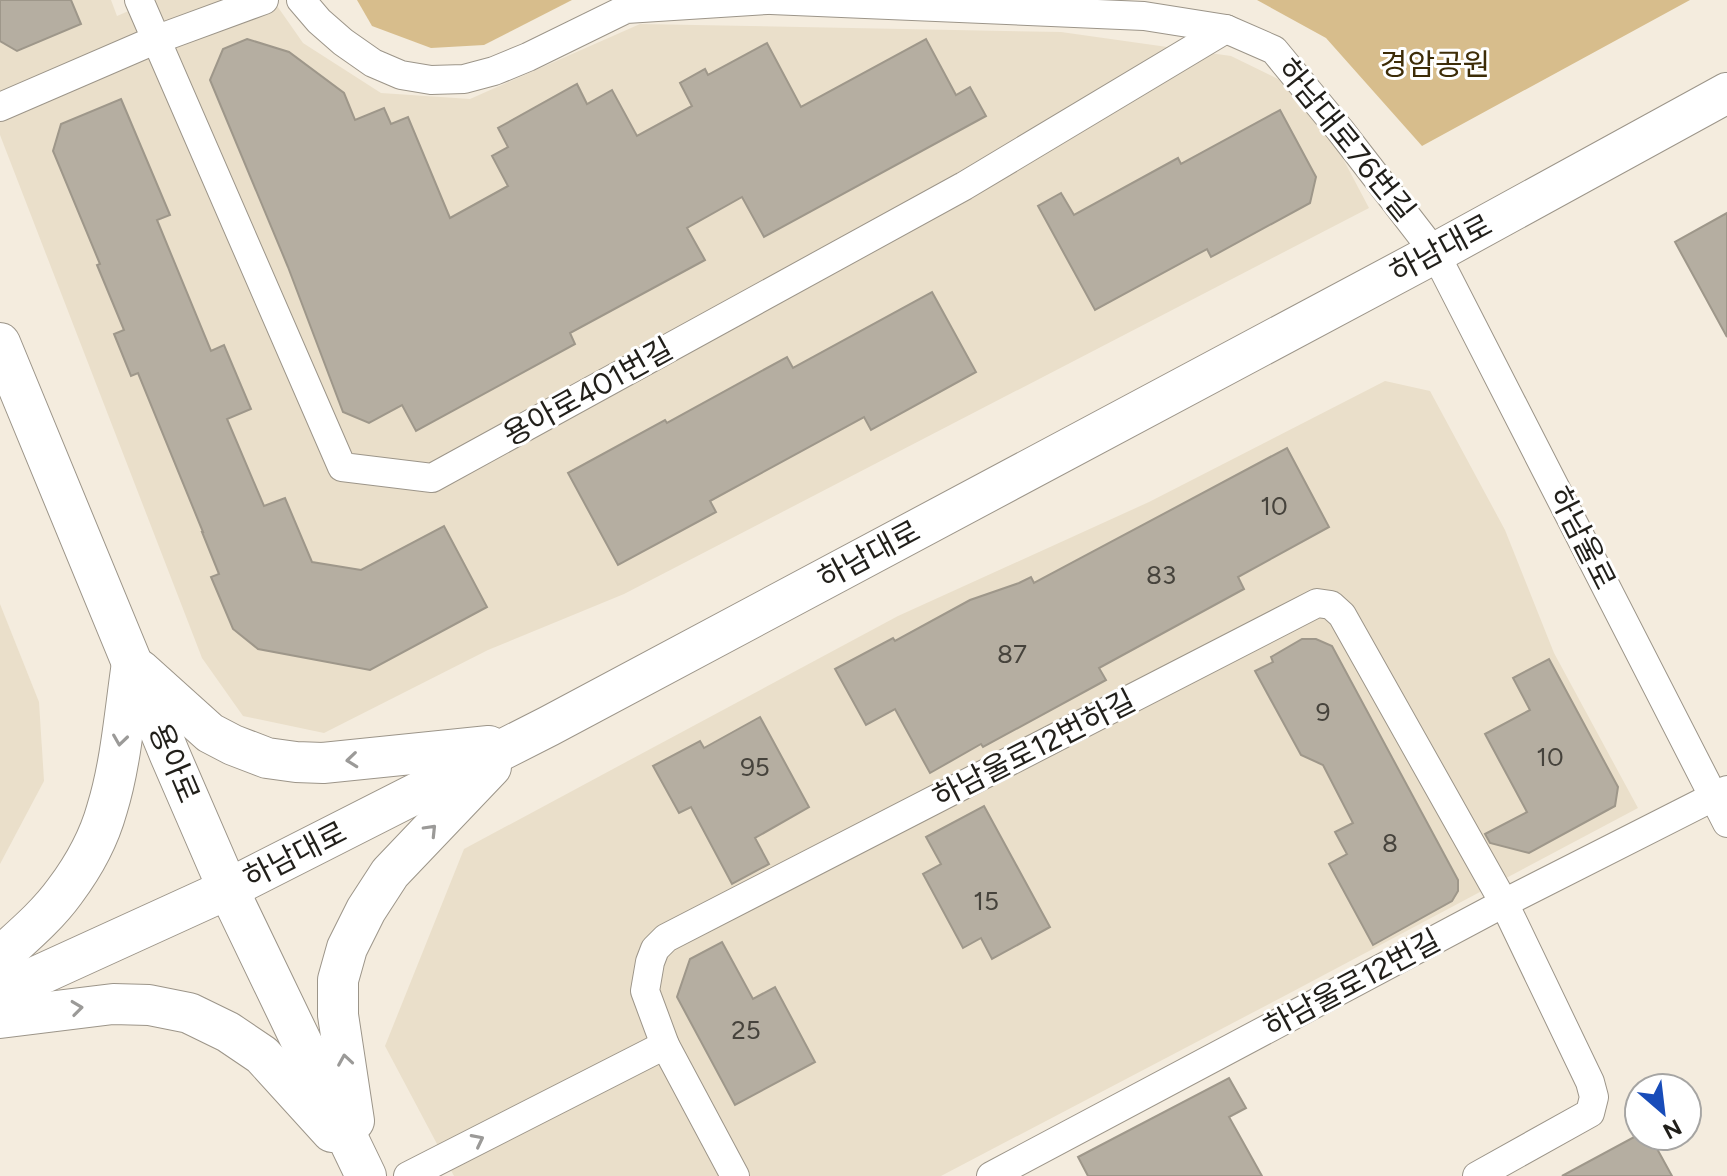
<svg xmlns="http://www.w3.org/2000/svg" width="1727" height="1176" font-family="Figtree,'Noto Sans KR',sans-serif">
<style>
.built{fill:#eadfca}
.green{fill:#d7bd8c}
.building{fill:#b5aea1;stroke:#9e978a;stroke-width:2}
.lines{fill:none;stroke-linecap:round;stroke-linejoin:round}
.street-casing{stroke:#9c9589;stroke-width:30}
.secondary-casing{stroke:#9c9589;stroke-width:42}
.street{stroke:#fff;stroke-width:28}
.secondary{stroke:#fff;stroke-width:40}
.oneway{stroke:#9b9a98}
.labels{text-anchor:middle;stroke-width:6;stroke-linejoin:round;paint-order:stroke}
.number-label{font-size:26px;fill:#46433c}
.park-label{font-size:30px;fill:#3d2c07;stroke:#fff}
.street-label{font-size:30px;fill:#211f1a;stroke:#fff}
</style>
<rect width="100%" height="100%" fill="#f4ecde"/>
<!-- built -->
<g class="built">
<path d="M0 0H111L117 16 154 0H273L303 43 381 93 470 99 640 24 1061 32 1231 56 1280 80 1340 153 1369 208 624 594 488 650 324 733 243 716 202 658 0 135Z"/>
<path d="M1385 381 1430 391 1505 530 1554 653 1638 808 1290 993 941 1176H454L385 1046 464 849 898 616 1149 502Z"/>
<path d="M0 604 39 702 44 781 0 864Z"/>
</g>
<!-- green -->
<g class="green">
<path d="M357 0H572L484 45 431 48 372 26Z"/>
<path d="M1257 0H1690L1422 146 1326 38Z"/>
</g>
<!-- building -->
<g class="building">
<path d="M0 0H71L81 24 17 51 0 41Z"/>
<path d="M247 39 289 52 344 93 355 120 384 108 391 124 408 117 450 218 508 186 492 156 508 147 498 128 577 84 587 104 612 90 637 136 692 106 680 83 705 69 708 75 767 43 801 107 926 39 956 95 970 87 986 116 764 237 742 197 687 228 705 260 570 333 575 344 416 431 402 405 369 423 343 412 288 267 210 80 223 49Z"/>
<path d="M121 99 170 215 157 220 211 351 224 345 251 409 227 419 264 506 285 498 312 562 361 570 444 526 487 607 370 670 258 649 233 629 211 577 219 574 202 532H203L138 373 131 376 114 334 124 330 97 265 100 264 53 151 61 124Z"/>
<path d="M1280 110 1316 177 1310 203 1211 257 1207 249 1095 310 1038 206 1061 193 1074 215 1178 158 1181 164Z"/>
<path d="M1727 213V337L1675 242Z"/>
<path d="M932 292 976 372 871 430 864 417 710 501 716 512 618 565 568 473 665 420 667 423 787 357 793 368Z"/>
<path d="M1287 448 1329 527 1238 577 1244 589 1099 668 1106 680 983 747 981 744 930 773 895 709 866 725 835 669 893 638 895 641 970 600 1019 583 1031 577 1034 583Z"/>
<path d="M1302 639H1316L1332 646 1458 880V891L1452 901 1373 945 1329 864 1347 854 1335 832 1353 823 1323 765 1301 755 1255 671 1273 662 1271 657Z"/>
<path d="M1549 659 1618 787 1615 806 1529 853 1490 843 1485 834 1527 812 1485 734 1530 710 1513 678Z"/>
<path d="M760 717 809 807 755 838 769 864 732 884 691 807 679 813 653 766 700 741 704 748Z"/>
<path d="M984 806 1050 927 992 959 981 938 963 948 923 874 941 864 926 837Z"/>
<path d="M722 942 753 999 775 987 815 1062 735 1105 677 997 690 959Z"/>
<path d="M1229 1078 1246 1108 1229 1117 1262 1176H1088L1078 1157Z"/>
<path d="M1636 1136H1650L1672 1176H1562Z"/>
</g>
<g class="lines">
<defs>
<g id="street">
<path d="M139 0 342 467 432 478 964 186 1226 29"/>
<path d="M301 0 319 21 343 42 373 63 401 75 431 80 464 79 494 71 528 57 626 9 767 0"/>
<path d="M771 0 1144 16 1226 29 1274 50 1340 130 1435 253 1727 823"/>
<path d="M0 107 155 40 264 0"/>
<path d="M408 1176 665 1045"/>
<path d="M735 1176 665 1045 645 991 650 962 655 949 666 938 1317 603 1331 605 1342 615 1504 903 1590 1082 1594 1097 1590 1113 1477 1176"/>
<path d="M991 1176 1504 903 1727 790"/>
</g>
<g id="secondary">
<path d="M0 343 170 755 228 889 366 1176"/>
<path d="M140 670 210 733 233 745 267 758 296 762 323 763 489 746"/>
<path d="M0 957C23 936 47 916 65 891 83 867 99 838 107 809 121 764 125 710 132 663"/>
<path d="M0 993 228 889 549 726 1435 253 1727 93"/>
<path d="M0 1018 113 1004 149 1005 189 1013 228 1032 262 1055 332 1132"/>
<path d="M354 1121 338 1015V980L347 948 366 910 390 873 491 767"/>
</g>
</defs>
<!-- street casing -->
<use href="#street" class="street-casing"/>
<!-- secondary casing -->
<use href="#secondary" class="secondary-casing"/>
<!-- street -->
<use href="#street" class="street"/>
<!-- secondary -->
<use href="#secondary" class="secondary"/>
</g>
<!-- one-way arrows -->
<defs><path id="oneway-chevron" d="M-2-3.5L2.5 0L-2 3.5" fill="none" stroke-width="1.6" stroke-linecap="round" stroke-linejoin="round" transform="scale(2)"/></defs>
<g class="oneway">
<use href="#oneway-chevron" transform="translate(120 740) rotate(98)"/>
<use href="#oneway-chevron" transform="translate(352 760) rotate(174)"/>
<use href="#oneway-chevron" transform="translate(431 830) rotate(-46)"/>
<use href="#oneway-chevron" transform="translate(77 1008) rotate(-7)"/>
<use href="#oneway-chevron" transform="translate(345 1060) rotate(-99)"/>
<use href="#oneway-chevron" transform="translate(478 1140) rotate(-27)"/>
</g>
<g class="labels">
<!-- number labels -->
<g class="number-label">
<text x="1274" y="515">10</text>
<text x="1161" y="584">83</text>
<text x="1012" y="663">87</text>
<text x="1323" y="721">9</text>
<text x="1550" y="766">10</text>
<text x="755" y="776">95</text>
<text x="1390" y="852">8</text>
<text x="986" y="910">15</text>
<text x="746" y="1039">25</text>
</g>
<!-- park labels -->
<g class="park-label">
<text x="1435" y="75">경암공원</text>
</g>
<!-- street labels -->
<g class="street-label">
<text transform="translate(1346 140) rotate(51)" y="10">하남대로76번길</text>
<text transform="translate(1441 249) rotate(-28)" y="10">하남대로</text>
<text transform="translate(588 392) rotate(-29)" y="10">용아로401번길</text>
<text transform="translate(1582 538) rotate(63)" y="10">하남울로</text>
<text transform="translate(869 555) rotate(-28)" y="10">하남대로</text>
<text transform="translate(1034 749) rotate(-27)" y="10">하남울로12번하길</text>
<text transform="translate(174 763) rotate(67)" y="10">용아로</text>
<text transform="translate(295 855) rotate(-27)" y="10">하남대로</text>
<text transform="translate(1352 984) rotate(-28)" y="10">하남울로12번길</text>
</g>
</g>
<!-- north arrow -->
<g transform="translate(1663 1112) rotate(152)"><circle r="38" fill="#ffffff" stroke="#a6a5a3" stroke-width="2"/>
<path d="M0-6L14 30L0 20L-14 30Z" fill="#184cb9"/>
<text y="-12" font-size="22" font-weight="bold" text-anchor="middle" fill="#211f1a">N</text>
</g>
</svg>
